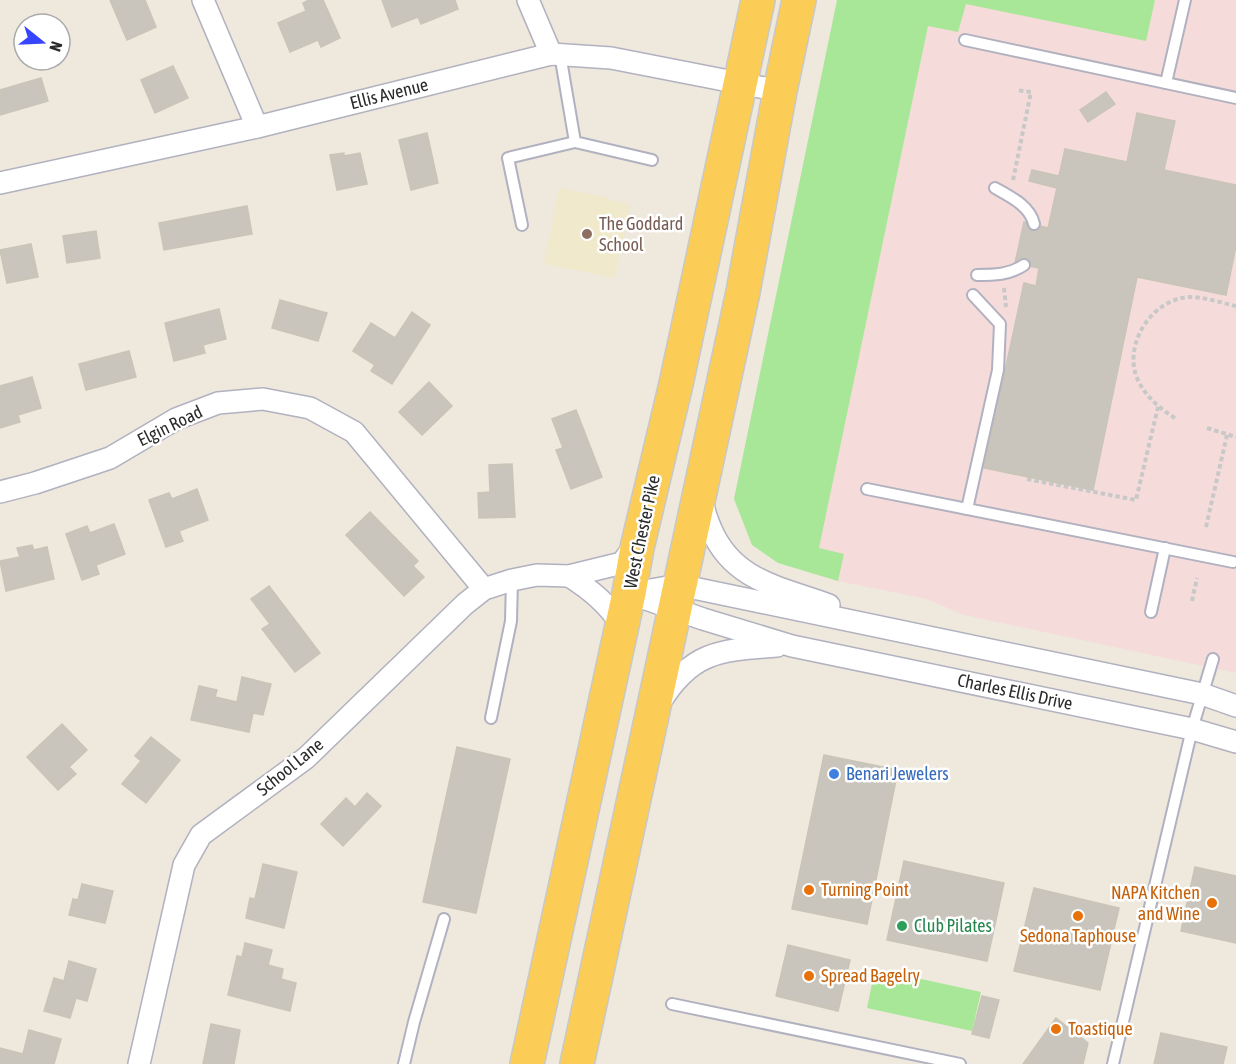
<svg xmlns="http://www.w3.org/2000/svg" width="1236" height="1064" font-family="'Asap Condensed',sans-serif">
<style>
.education{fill:#f0e9cb}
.medical{fill:#f5dcda}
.green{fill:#a8e797}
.building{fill:#c9c5bc;stroke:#c9c5b6;stroke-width:1.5}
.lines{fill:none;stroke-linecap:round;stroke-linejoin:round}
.service-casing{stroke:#b1b1c0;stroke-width:14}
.minor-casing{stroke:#b1b1c0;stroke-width:24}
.trunk-casing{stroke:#c8c8c8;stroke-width:36}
.path{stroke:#c8c8c8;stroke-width:4;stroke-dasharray:4.5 3;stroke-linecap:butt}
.service{stroke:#fff;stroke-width:10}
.minor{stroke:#fff;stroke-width:21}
.trunk{stroke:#fbcd57;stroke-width:33}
.education-dot{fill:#8d6e63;stroke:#fff;stroke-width:2}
.shop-dot{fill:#3f7fe0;stroke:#fff;stroke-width:2}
.food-dot{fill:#e8710a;stroke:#fff;stroke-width:2}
.leisure-dot{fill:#2e9e5b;stroke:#fff;stroke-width:2}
.labels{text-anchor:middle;stroke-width:5;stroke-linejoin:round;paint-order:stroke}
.street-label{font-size:18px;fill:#2b2b2b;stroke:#fff}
.education-label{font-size:18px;fill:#785e54;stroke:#fff;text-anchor:start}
.shop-label{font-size:18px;fill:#366cbe;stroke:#fff;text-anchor:start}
.food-label{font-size:18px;fill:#c56008;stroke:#fff;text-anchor:start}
.leisure-label{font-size:18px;fill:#27864d;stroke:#fff;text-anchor:start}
</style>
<rect width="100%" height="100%" fill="#eee8dd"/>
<!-- education -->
<path class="education" d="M559 188 609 198V200L630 204 615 278 544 264Z"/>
<!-- medical -->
<path class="medical" d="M926 0H1236V673L964 615 927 599 838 581 804 571Z"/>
<!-- green -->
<g class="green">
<path d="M837 0H1155L1146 41 966 4 958 32 928 26 819 548 844 554 838 581 778 563 752 545 734 499Z"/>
<path d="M875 969 981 992 972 1031 867 1008Z"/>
</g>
<!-- building -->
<g class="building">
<path d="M110 0H145L156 27 127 40Z"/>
<path d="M309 0H323L340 38 321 47 318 40 290 52 278 23 306 11 303 3Z"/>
<path d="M382 0H455L458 9 421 24 418 17 392 27Z"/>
<path d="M173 66 188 98 155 113 141 80Z"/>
<path d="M41 78 48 101 0 115V90Z"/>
<path d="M1106 92 1115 104 1088 122 1080 110Z"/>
<path d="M1137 113 1175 121 1164 170 1236 185V246L1226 295 1137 277 1093 490 984 468 1024 283 1036 286 1039 268 1015 263 1024 222 1048 228 1057 188 1029 181 1032 170 1059 176 1065 149 1127 162Z"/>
<path d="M427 133 438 183 411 190 399 140Z"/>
<path d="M344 153V156L360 153 367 184 337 190 330 155Z"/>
<path d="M247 206 252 234 164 250 159 223Z"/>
<path d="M96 231 100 258 67 263 63 236Z"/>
<path d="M31 244 38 277 7 283 0 250Z"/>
<path d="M280 300 327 313 318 341 272 328Z"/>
<path d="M219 309 226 339 203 345 205 353 174 361 165 323Z"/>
<path d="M412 312 430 325 392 384 371 371 375 365 353 351 371 323 395 338Z"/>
<path d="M129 351 136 377 86 390 79 364Z"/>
<path d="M32 377 41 408 18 415 20 422 0 428V386Z"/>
<path d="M429 382 452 406 422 435 399 412Z"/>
<path d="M576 410 602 477 571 489 556 450 563 448 552 419Z"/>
<path d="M512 464 515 517 479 518 478 493 490 492 489 465Z"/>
<path d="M197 489 208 520 179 531 183 541 166 547 149 500 169 493 172 499Z"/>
<path d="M370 512 418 561 413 566 424 577 404 596 346 535Z"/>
<path d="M114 524 125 554 96 565 99 574 82 580 66 534 87 526 90 533Z"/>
<path d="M32 545 34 550 47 547 54 579 6 591 0 561 20 557 17 548Z"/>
<path d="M269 586 320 653 295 672 262 629 270 624 251 599Z"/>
<path d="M242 677 271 684 263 715 253 713 249 732 191 720 199 686 217 690 215 697 237 702Z"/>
<path d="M62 724 87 750 69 767 76 774 58 790 27 757Z"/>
<path d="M151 737 180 760 146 803 122 784 141 761 135 756Z"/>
<path d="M457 747 510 759 476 913 423 902Z"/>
<path d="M824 755 898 770 867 924 792 909Z"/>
<path d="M367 793 381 806 343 846 321 824 346 798 355 807Z"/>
<path d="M904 861 1004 883 987 961 887 940Z"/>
<path d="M263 864 297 872 284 928 246 918 250 898 255 899Z"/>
<path d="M1195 867 1236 876V943L1181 931Z"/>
<path d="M82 884 113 891 105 923 69 915 73 899 78 900Z"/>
<path d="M1034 888 1119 908 1100 990 1014 971Z"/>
<path d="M245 943 272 950 268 965 283 969 281 979 296 983 290 1011 228 995 237 956 242 957Z"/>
<path d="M788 945 850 960 838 1011 776 996Z"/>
<path d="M69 961 96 969 87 1001 76 998 70 1018 44 1011 54 978 64 981Z"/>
<path d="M982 996 999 1000 989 1038 972 1034Z"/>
<path d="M1056 1018 1088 1043 1083 1064H1023Z"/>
<path d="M211 1024 240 1030 234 1064H203Z"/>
<path d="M29 1030 61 1039 54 1064H0V1048L23 1054Z"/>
<path d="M1161 1033 1227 1047 1223 1064H1154Z"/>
</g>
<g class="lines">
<defs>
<g id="service">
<path d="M965 40 1236 98"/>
<path d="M560 54 575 142 652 160"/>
<path d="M1166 83 1185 0"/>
<path d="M995 188C1011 197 1030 206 1034 224"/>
<path d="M522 225 508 158 575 142"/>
<path d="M977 275C994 275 1009 275 1024 265"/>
<path d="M867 489 1233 562"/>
<path d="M967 509 998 370 1000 324 973 295"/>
<path d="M1151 612 1165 548"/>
<path d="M491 718 511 621 512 580"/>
<path d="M672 1004 960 1064"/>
<path d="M404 1064 414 1022 444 919"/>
<path d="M1113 1064 1192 729 1213 659"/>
</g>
<g id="minor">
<path d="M203 0 257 127"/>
<path d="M528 0 551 54"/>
<path d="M0 183 257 127 551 54 611 58 780 91"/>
<path d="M0 492 35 483 110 458 176 419 218 403 263 399 310 408 354 432 484 589"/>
<path d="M703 498C702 509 707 519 711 529 733 581 780 587 829 605"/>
<path d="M569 576C591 590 608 604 622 626"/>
<path d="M629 593 703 619 792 646 1192 729 1236 742"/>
<path d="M633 593 679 585 1202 694 1236 706"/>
<path d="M659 704C691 651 720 650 777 646"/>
<path d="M139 1064 184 865 201 835 306 758 465 604 484 589 512 580 537 575 569 576 622 563 635 545"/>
</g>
<g id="trunk">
<path d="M527 1064 629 593 637 548 676 384 758 0"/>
<path d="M577 1064 743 292 780 91 799 0"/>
</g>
</defs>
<!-- service casing -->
<use href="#service" class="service-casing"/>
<!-- minor casing -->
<use href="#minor" class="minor-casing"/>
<!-- trunk casing -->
<use href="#trunk" class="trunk-casing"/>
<!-- path -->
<g class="path">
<path d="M1013 180 1031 92 1016 90"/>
<path d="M1004 288 1006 307"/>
<path d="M1175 418C1159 408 1145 396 1137 378 1123 343 1153 298 1190 297 1206 297 1221 303 1236 306"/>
<path d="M1207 428 1236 437"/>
<path d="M1027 479 1136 500 1158 407"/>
<path d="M1206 527 1227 435"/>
<path d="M1192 601 1197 578"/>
</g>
<!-- service -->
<use href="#service" class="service"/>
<!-- minor -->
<use href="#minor" class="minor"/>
<!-- trunk -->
<use href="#trunk" class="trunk"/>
</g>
<!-- markers -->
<circle class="education-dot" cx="587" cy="234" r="6"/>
<circle class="shop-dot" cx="834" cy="774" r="6"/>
<g class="food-dot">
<circle cx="809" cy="890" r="6"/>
<circle cx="1212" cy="903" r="6"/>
<circle cx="1078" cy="916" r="6"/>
<circle cx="809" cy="976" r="6"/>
<circle cx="1056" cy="1029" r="6"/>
</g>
<circle class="leisure-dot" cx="902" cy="926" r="6"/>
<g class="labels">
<!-- street labels -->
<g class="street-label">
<text transform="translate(389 94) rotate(-14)" y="6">Ellis Avenue</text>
<text transform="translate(170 426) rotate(-26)" y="6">Elgin Road</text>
<text transform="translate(642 532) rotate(-78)" y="6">West Chester Pike</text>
<text transform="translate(1015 692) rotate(12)" y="6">Charles Ellis Drive</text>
<text transform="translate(290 767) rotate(-39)" y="6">School Lane</text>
</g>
<!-- education labels -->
<g class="education-label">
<text x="599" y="230">The Goddard<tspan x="599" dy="21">School</tspan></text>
</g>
<!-- shop labels -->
<g class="shop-label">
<text x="846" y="780">Benari Jewelers</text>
</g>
<!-- food labels -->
<g class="food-label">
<text x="821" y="896">Turning Point</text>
<text x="1200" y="899" text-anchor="end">NAPA Kitchen<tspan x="1200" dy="21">and Wine</tspan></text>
<text x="1078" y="942" text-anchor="middle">Sedona Taphouse</text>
<text x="821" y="982">Spread Bagelry</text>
<text x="1068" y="1035">Toastique</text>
</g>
<!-- leisure labels -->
<g class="leisure-label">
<text x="914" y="932">Club Pilates</text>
</g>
</g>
<!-- north arrow -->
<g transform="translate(42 42) rotate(108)"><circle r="28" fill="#ffffff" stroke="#aaaaaa" stroke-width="1.5"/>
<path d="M0-4.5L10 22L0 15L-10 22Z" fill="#3845ff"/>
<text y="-9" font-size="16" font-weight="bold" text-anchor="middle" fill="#2b2b2b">N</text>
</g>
</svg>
